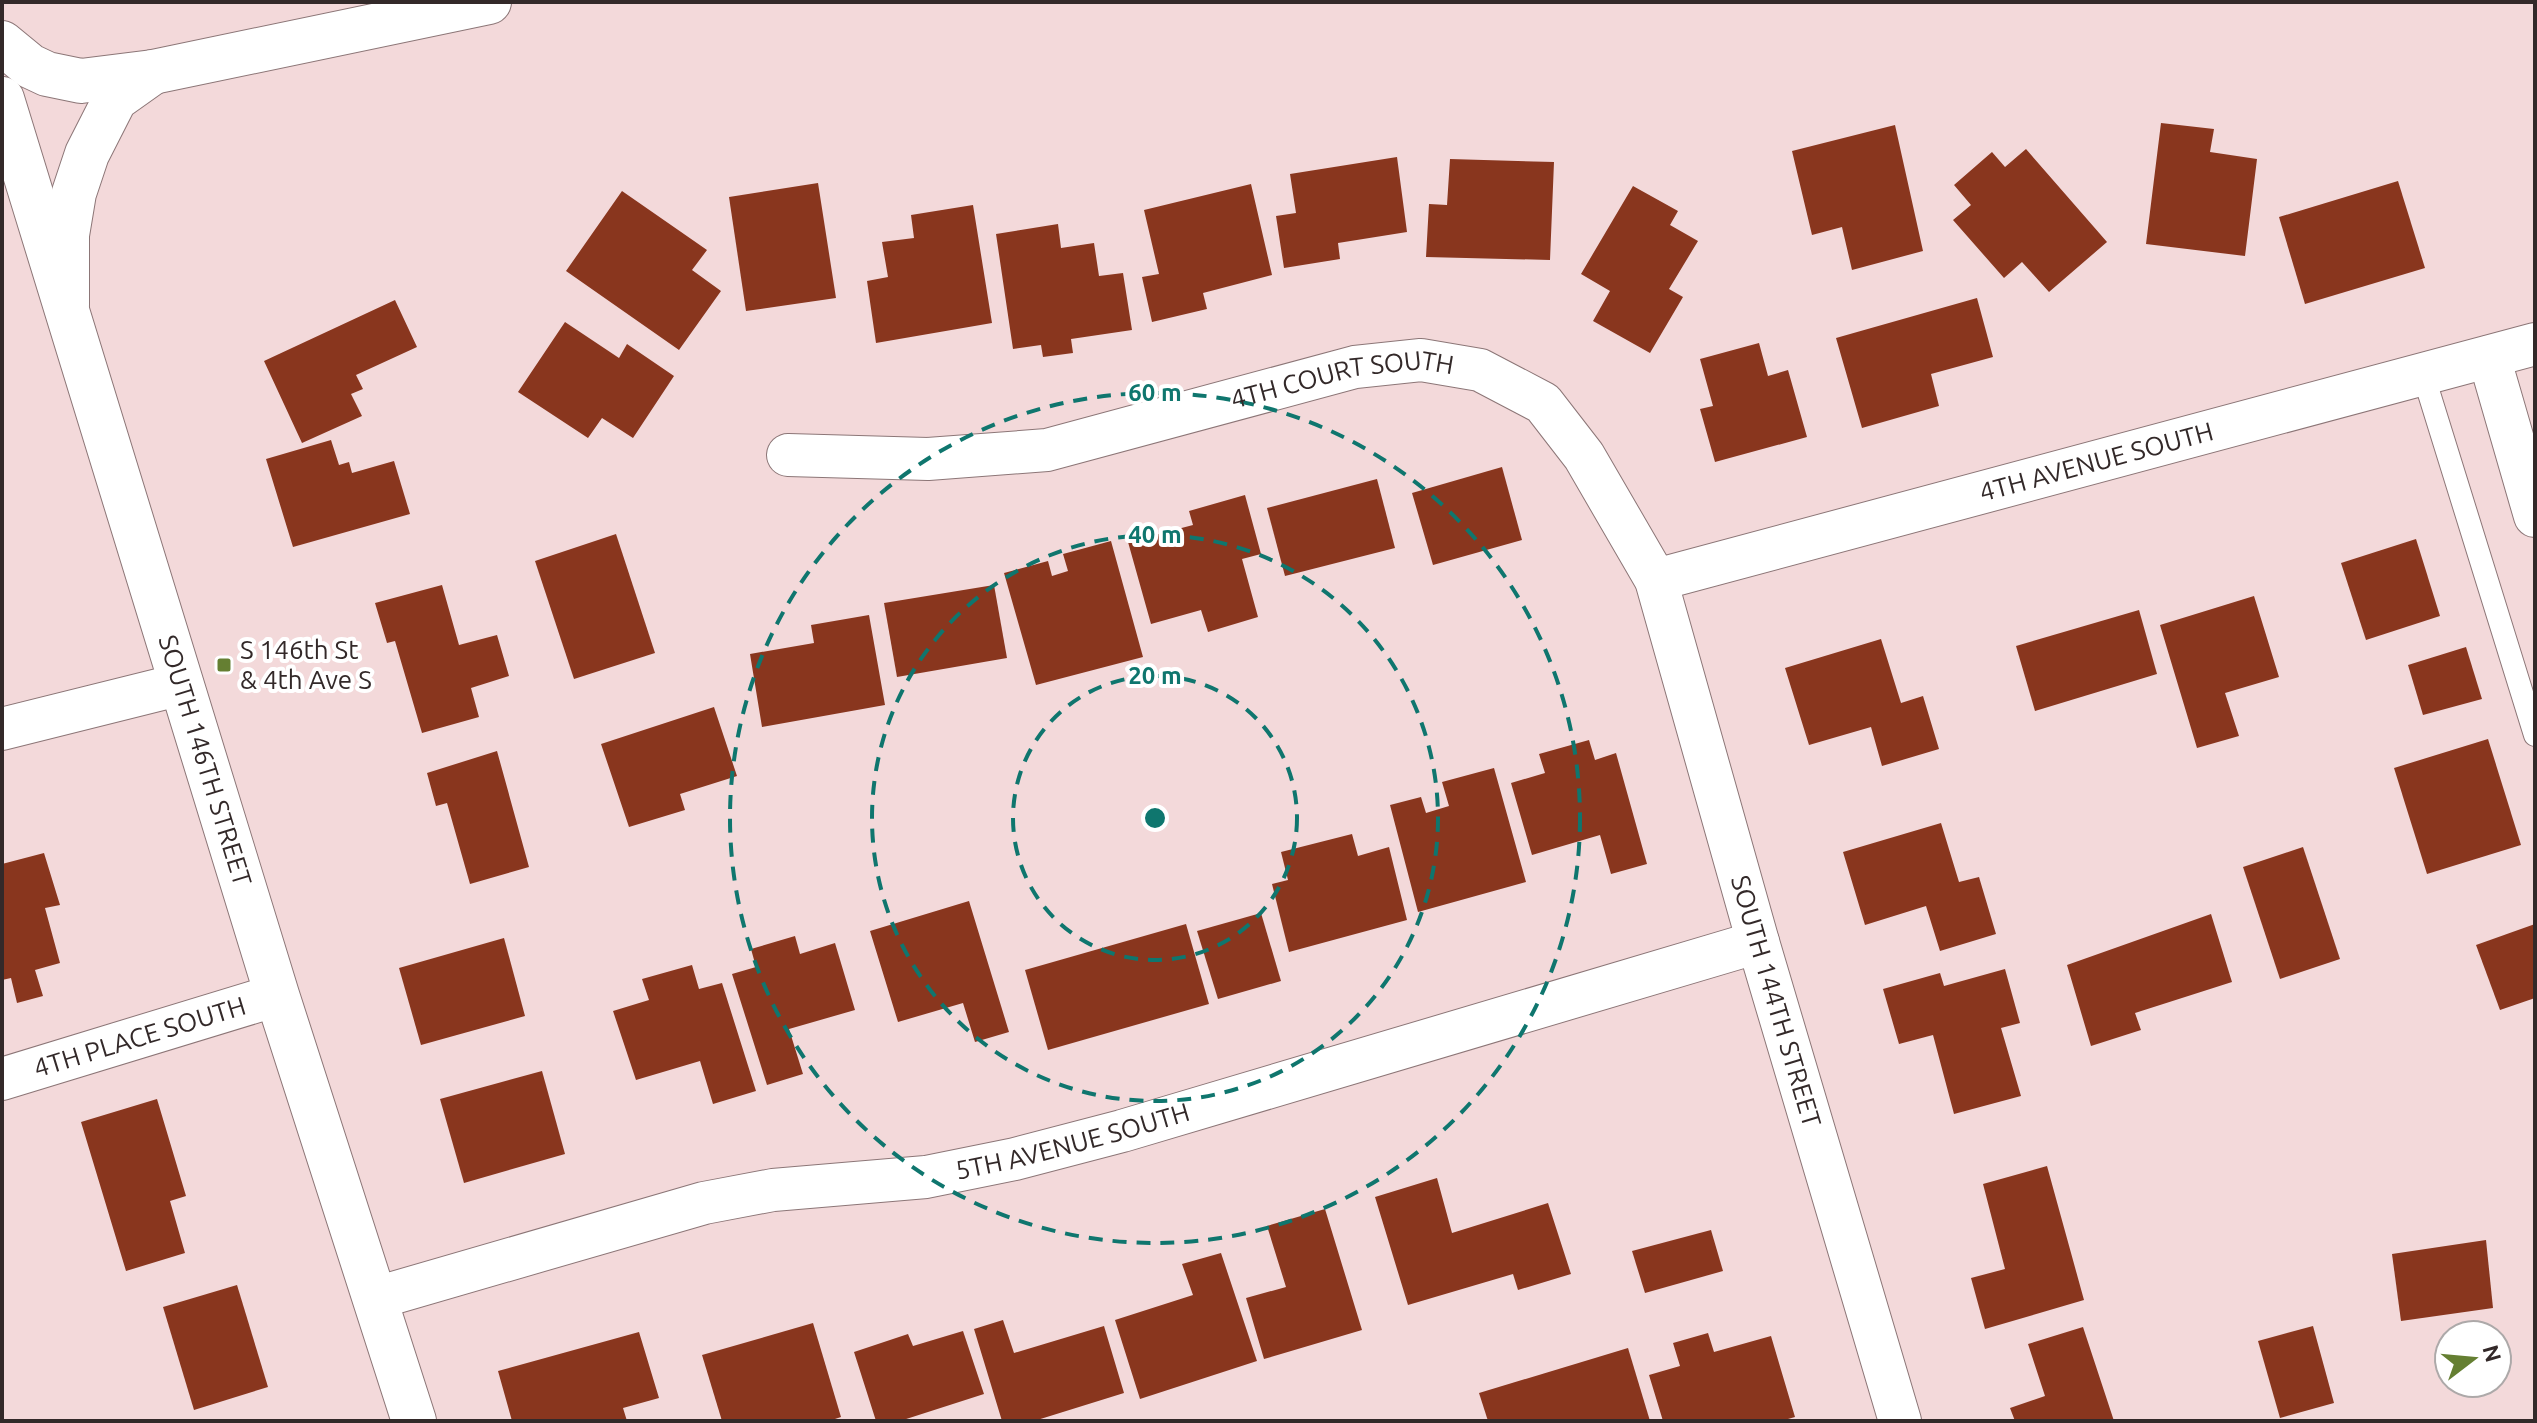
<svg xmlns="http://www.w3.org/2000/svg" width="2537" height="1423" font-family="Ubuntu,sans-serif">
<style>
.building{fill:#89361e}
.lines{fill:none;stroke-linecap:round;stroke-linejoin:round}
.service-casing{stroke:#8c7677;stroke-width:24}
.minor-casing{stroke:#8c7677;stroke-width:44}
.tertiary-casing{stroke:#8c7677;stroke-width:46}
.motorway-casing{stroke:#8c7677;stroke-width:46}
.service{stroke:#fff;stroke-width:22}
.minor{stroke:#fff;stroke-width:42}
.tertiary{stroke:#fff;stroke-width:44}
.motorway{stroke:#fff;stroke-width:44}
.ring{fill:none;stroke:#0f766e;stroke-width:4;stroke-dasharray:14 10}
.poi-dot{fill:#657f32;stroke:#fff;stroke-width:3}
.labels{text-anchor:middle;stroke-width:8;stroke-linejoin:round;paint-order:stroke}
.street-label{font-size:26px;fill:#332929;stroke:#fff}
.poi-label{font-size:26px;fill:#332929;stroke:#fff;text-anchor:start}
.centre{fill:#0f766e;stroke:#fff;stroke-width:4}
.ring-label{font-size:24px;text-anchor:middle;font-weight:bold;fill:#0f766e;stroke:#fff;stroke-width:8;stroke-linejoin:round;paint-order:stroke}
</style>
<rect width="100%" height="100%" fill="#f3d9da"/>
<!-- building -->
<g class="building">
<path d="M2161 123 2214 129 2210 152 2257 159 2245 256 2146 244Z"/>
<path d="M1895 125 1923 251 1852 270 1842 227 1812 235 1792 151Z"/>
<path d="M2026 149 2107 242 2049 292 2022 262 2004 278 1953 220 1971 205 1954 185 1992 152 2005 167Z"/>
<path d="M1397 157 1407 232 1338 243 1340 259 1284 268 1276 216 1296 213 1290 174Z"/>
<path d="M1450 159 1554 162 1550 260 1426 257 1429 204 1447 205Z"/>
<path d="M2398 181 2425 268 2305 304 2279 217Z"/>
<path d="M818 183 836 298 746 311 729 197Z"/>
<path d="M1251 184 1272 275 1203 293 1207 309 1152 322 1142 277 1159 274 1144 210Z"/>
<path d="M1633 186 1678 211 1670 225 1698 241 1669 289 1683 297 1650 353 1593 321 1610 291 1581 274Z"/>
<path d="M622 191 707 250 692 270 721 291 679 350 566 271Z"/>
<path d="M973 205 992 323 876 343 867 281 888 277 882 242 914 238 911 215Z"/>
<path d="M1058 224 1061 248 1094 243 1099 276 1123 273 1132 330 1071 339 1073 353 1043 357 1041 345 1013 349 996 234Z"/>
<path d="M1977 298 1993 357 1931 374 1939 406 1862 428 1836 338Z"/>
<path d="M395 300 417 347 356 375 363 389 351 394 362 416 302 443 264 361Z"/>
<path d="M565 322 619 358 627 344 674 376 633 438 602 418 588 438 518 392Z"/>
<path d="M1759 343 1768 376 1788 370 1807 437 1715 462 1700 409 1713 406 1700 359Z"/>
<path d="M331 440 339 465 349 462 352 473 394 461 410 514 293 547 266 459Z"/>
<path d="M1502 467 1522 540 1433 565 1412 493Z"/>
<path d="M1377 479 1395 548 1285 576 1267 508Z"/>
<path d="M1245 495 1261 554 1242 559 1258 617 1208 632 1201 610 1151 624 1128 542 1193 525 1189 511Z"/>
<path d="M616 534 655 653 574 679 535 561Z"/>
<path d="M2416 539 2440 616 2366 640 2341 563Z"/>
<path d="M1111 541 1143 657 1036 685 1004 573 1048 561 1052 576 1068 571 1063 554Z"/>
<path d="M442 585 459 645 497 635 509 676 471 688 479 717 422 733 395 641 387 643 375 603Z"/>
<path d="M994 585 1007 658 897 677 884 603Z"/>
<path d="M2254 596 2279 677 2225 693 2239 736 2197 748 2160 625Z"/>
<path d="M2139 610 2157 674 2035 711 2016 646Z"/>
<path d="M869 615 885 705 762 727 750 654 814 643 811 625Z"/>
<path d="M1881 639 1901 703 1923 696 1939 749 1882 766 1871 727 1809 745 1785 668Z"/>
<path d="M2466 647 2482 699 2423 715 2408 665Z"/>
<path d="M714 707 737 776 680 794 685 810 629 827 601 744Z"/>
<path d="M2488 739 2521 845 2427 874 2394 768Z"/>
<path d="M1589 740 1595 760 1616 753 1647 864 1611 874 1600 835 1532 855 1511 783 1545 773 1539 754Z"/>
<path d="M497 751 529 867 470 884 447 803 436 806 427 773Z"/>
<path d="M1494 768 1526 882 1418 912 1390 805 1421 797 1426 813 1449 806 1442 782Z"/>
<path d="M1941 823 1959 882 1979 877 1996 934 1940 951 1926 906 1865 925 1843 852Z"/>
<path d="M1352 834 1358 856 1389 847 1407 920 1289 952 1272 884 1288 880 1281 852Z"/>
<path d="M2303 847 2340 959 2280 979 2243 867Z"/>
<path d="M44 853 60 905 45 908 60 963 35 970 43 996 17 1003 11 978 2 980V864Z"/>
<path d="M969 901 1009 1032 975 1042 963 1003 898 1022 870 931Z"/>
<path d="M1261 913 1281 981 1218 999 1197 931Z"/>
<path d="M2211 914 2232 982 2135 1013 2141 1030 2091 1046 2067 965Z"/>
<path d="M1186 924 1209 1004 1048 1050 1025 970Z"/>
<path d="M2535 924V998L2500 1010 2476 945Z"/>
<path d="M795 936 800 954 835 943 855 1010 789 1029 803 1074 767 1085 732 974 756 967 751 949Z"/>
<path d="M504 938 525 1016 421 1045 399 968Z"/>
<path d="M692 965 699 989 722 983 756 1091 713 1104 700 1061 636 1080 613 1011 649 1000 642 979Z"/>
<path d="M2005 969 2020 1023 2001 1028 2021 1096 1954 1114 1933 1035 1899 1044 1883 989 1940 973 1944 986Z"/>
<path d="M542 1071 565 1154 464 1183 440 1099Z"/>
<path d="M157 1099 186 1196 170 1201 185 1253 126 1271 81 1122Z"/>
<path d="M2047 1166 2084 1300 1985 1329 1971 1278 2005 1269 1983 1184Z"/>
<path d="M1437 1178 1452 1233 1548 1203 1571 1274 1518 1290 1513 1274 1408 1305 1375 1197Z"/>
<path d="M1325 1209 1362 1330 1264 1359 1246 1298 1286 1287 1267 1226Z"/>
<path d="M1711 1230 1723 1271 1645 1293 1632 1251Z"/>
<path d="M2486 1240 2493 1308 2401 1321 2392 1254Z"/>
<path d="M1221 1253 1257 1361 1140 1399 1115 1320 1193 1295 1182 1264Z"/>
<path d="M237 1285 268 1387 194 1410 163 1307Z"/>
<path d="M1003 1320 1014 1353 1104 1326 1124 1393 1034 1421H1002L974 1329Z"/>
<path d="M813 1323 841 1417 829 1421H722L702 1355Z"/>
<path d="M2313 1326 2334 1403 2280 1418 2258 1341Z"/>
<path d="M2083 1327 2114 1421H2015L2010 1408 2045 1396 2028 1344Z"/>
<path d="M963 1331 984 1394 900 1421H876L854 1352 908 1334 913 1346Z"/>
<path d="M639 1332 659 1398 623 1408 627 1421H512L498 1371Z"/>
<path d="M1708 1333 1714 1352 1771 1336 1795 1417 1781 1421H1663L1649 1375 1680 1366 1673 1343Z"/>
<path d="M1628 1348 1650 1421H1488L1479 1393Z"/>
</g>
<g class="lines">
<defs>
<path id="service" d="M2423 374 2535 735"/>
<g id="minor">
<path d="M2489 357 2535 516"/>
<path id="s1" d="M788 455 928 459 1047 450 1355 367 1421 360 1480 370 1543 403 1584 456 1656 580 1758 942 1900 1421"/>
<path id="s2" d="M1656 580 2535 344"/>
<path d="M2 729 182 684"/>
<path id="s3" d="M2 1079 277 995"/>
<path id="s4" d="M376 1298 704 1203 773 1190 926 1177 1015 1159 1122 1131 1758 942"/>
</g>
<g id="tertiary">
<path id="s5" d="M2 99 277 995 414 1421"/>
</g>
<g id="motorway">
<path d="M2 43 30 66 47 74 81 81 153 72 489 2"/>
<path d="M67 305V235L74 193 87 154 115 99 153 72"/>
</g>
</defs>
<!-- service casing -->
<use href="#service" class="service-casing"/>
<!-- minor casing -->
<use href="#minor" class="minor-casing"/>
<!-- tertiary casing -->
<use href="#tertiary" class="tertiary-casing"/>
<!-- motorway casing -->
<use href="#motorway" class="motorway-casing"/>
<!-- service -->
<use href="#service" class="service"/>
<!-- minor -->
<use href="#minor" class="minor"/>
<!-- tertiary -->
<use href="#tertiary" class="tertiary"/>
<!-- motorway -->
<use href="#motorway" class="motorway"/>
</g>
<!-- distance rings -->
<g class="ring">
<circle cx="1155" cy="818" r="142"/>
<circle cx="1155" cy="818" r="283"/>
<circle cx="1155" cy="818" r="425"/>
</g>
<!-- markers -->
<rect class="poi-dot" x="216" y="657" width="16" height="16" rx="4"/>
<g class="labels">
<!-- street labels -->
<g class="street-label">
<text dy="9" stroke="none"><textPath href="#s1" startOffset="564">4TH COURT SOUTH</textPath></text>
<text dy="9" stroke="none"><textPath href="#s2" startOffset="456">4TH AVENUE SOUTH</textPath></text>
<text dy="9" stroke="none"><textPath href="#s5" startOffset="692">SOUTH 146TH STREET</textPath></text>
<text dy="9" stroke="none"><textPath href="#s1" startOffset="1424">SOUTH 144TH STREET</textPath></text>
<text dy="9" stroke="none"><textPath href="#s3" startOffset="144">4TH PLACE SOUTH</textPath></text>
<text dy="9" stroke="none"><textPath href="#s4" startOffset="716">5TH AVENUE SOUTH</textPath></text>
</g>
<!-- poi labels -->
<g class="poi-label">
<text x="240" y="659">S 146th St<tspan x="240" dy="30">&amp; 4th Ave S</tspan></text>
</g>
</g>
<circle cx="1155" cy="818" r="12" class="centre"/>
<g class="ring-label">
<text x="1155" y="401">60 m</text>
<text x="1155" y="543">40 m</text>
<text x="1155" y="684">20 m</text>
</g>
<!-- border -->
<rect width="2537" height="1423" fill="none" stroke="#332929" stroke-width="8"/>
<!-- north arrow -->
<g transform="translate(2473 1359) rotate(74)"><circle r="38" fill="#ffffff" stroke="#ada9a9" stroke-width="2"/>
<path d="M0-6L14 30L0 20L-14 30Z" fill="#657f32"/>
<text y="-12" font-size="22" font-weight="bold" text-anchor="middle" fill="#332929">N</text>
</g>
</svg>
